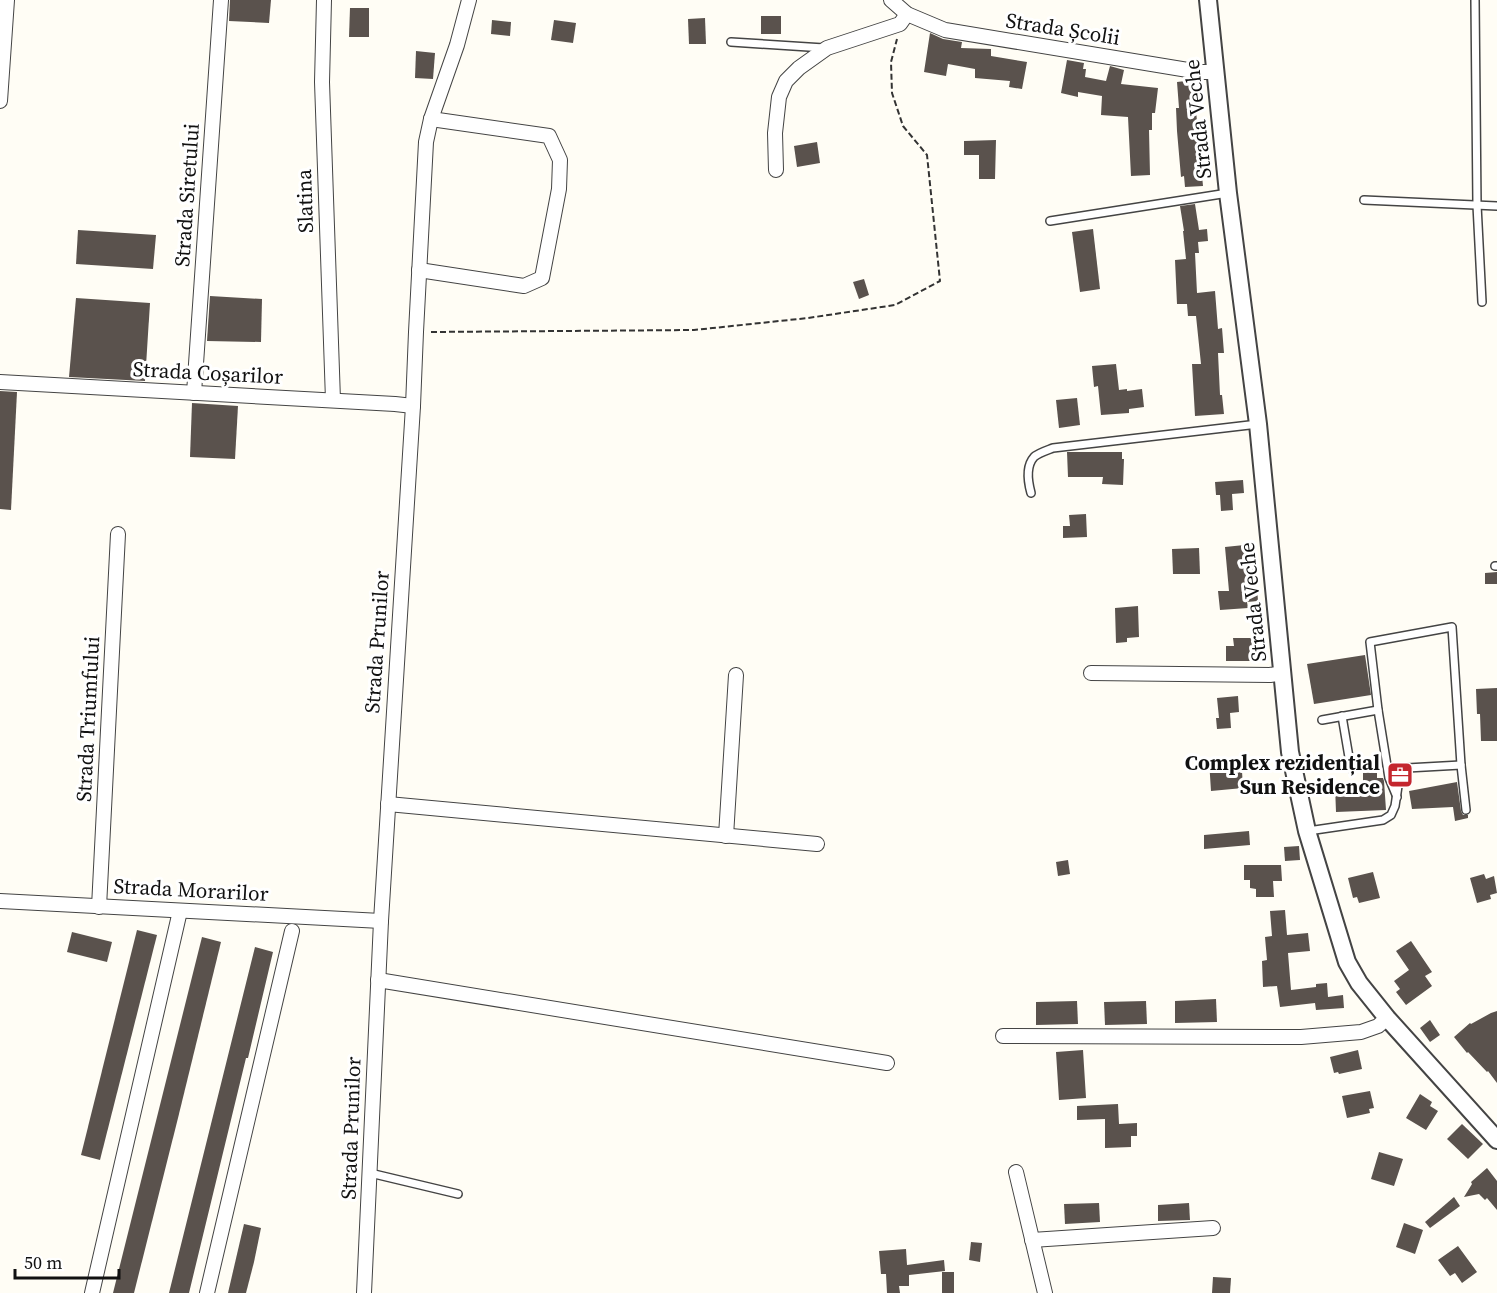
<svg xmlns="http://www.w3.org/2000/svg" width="1497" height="1293" font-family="'Source Serif 4',serif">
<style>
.building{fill:#5a524d}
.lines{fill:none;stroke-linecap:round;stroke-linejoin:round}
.service-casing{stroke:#444;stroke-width:10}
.minor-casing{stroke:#444;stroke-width:16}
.tertiary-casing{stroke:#444;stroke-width:20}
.path{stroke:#333;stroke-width:2;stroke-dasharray:6 3;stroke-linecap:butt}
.service{stroke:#fff;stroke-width:7}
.minor{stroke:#fff;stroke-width:14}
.tertiary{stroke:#fff;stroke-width:16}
.labels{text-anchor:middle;stroke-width:6;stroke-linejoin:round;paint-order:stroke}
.street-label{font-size:21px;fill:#111;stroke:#fff}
.poi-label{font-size:21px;font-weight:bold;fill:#111;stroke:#fff;text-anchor:end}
</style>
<rect width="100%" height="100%" fill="#fffdf5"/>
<!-- building -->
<g class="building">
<path d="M230 0H271L269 23 229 21Z"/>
<path d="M350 8H369V37H349Z"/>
<rect x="761" y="16" width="20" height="18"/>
<path d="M705 18 706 44H689L688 19Z"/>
<path d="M492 20 511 22 510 36 491 34Z"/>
<path d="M554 20 576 23 573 43 551 40Z"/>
<path d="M930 33 943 39 962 42 961 48 991 49V56L1027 62 1022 89 1009 87 1010 81 975 78V69L948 64 946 76 924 72Z"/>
<path d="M416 51 435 53 433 79 415 78Z"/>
<path d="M1067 60 1084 63 1083 69H1086L1085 77 1106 81 1110 66 1124 70 1121 84 1158 88 1155 113H1152V130H1149L1150 175 1131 176 1128 117 1101 115 1102 96 1078 92V97L1061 93Z"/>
<path d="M1194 80 1200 165H1201L1203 186 1185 187 1184 176 1181 177 1177 131 1176 108H1179L1177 82Z"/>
<path d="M996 140 995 179H979V155H964V141Z"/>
<path d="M817 142 820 163 797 167 794 146Z"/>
<path d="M1195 204 1199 230 1207 229 1208 241 1198 242 1199 253H1195L1197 293 1215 291 1218 329 1222 328 1224 353H1218L1220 395H1222L1224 414 1195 416 1192 364H1201L1196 316H1188L1187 304H1177L1175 260 1186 259 1183 231H1184L1180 206Z"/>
<path d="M1093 229 1100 289 1080 292 1072 232Z"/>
<path d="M78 230 156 235 153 269 76 264Z"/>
<path d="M864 279 869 295 859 299 853 282Z"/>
<path d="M210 296 262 299 261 342 207 341Z"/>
<path d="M76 298 150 303 145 381 69 377Z"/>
<path d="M1116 364 1119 390 1127 389V391L1142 389 1144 407 1129 409V413L1101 415 1098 386 1094 387 1092 366Z"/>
<path d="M0 391 17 392 11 510 0 509Z"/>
<path d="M1077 398 1080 425 1059 428 1056 400Z"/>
<path d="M192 403 238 406 235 459 190 457Z"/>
<path d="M1067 452H1122V459H1124L1123 485 1102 484 1103 477H1068Z"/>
<path d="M1243 480 1244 493 1232 494 1233 510 1221 511 1220 495H1216L1215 482Z"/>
<path d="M1086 514 1087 537 1063 538V526H1070L1069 515Z"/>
<path d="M1254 544 1258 601 1247 602 1248 608 1220 610 1218 591H1229L1225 547Z"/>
<path d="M1199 548 1200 574H1173L1172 549Z"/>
<path d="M1497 572V584H1485V573Z"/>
<path d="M1138 606 1139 637 1127 638V642L1116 643 1115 608Z"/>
<path d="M1233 638H1252L1253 661H1226V646H1234Z"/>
<path d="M1365 655 1371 695 1314 704 1307 664Z"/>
<path d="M1497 688V741H1481L1480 714H1477L1476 689Z"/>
<path d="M1238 696 1239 712 1230 713 1231 728 1217 729 1216 718H1219L1217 698Z"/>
<path d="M1225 758 1227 772 1242 771 1243 788 1211 791 1209 760Z"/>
<path d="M1377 772V778H1383L1384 781 1386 810 1336 812 1335 786 1363 785V773Z"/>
<path d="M1457 782 1461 811 1463 815H1468V818L1455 821 1453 807 1412 809 1409 791Z"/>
<path d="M1249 831 1250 845 1204 849V835Z"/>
<path d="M1299 846 1300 860 1285 861 1284 847Z"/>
<path d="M1068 860 1070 874 1058 876 1056 862Z"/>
<path d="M1244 865H1281L1282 881H1273L1274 897H1256V889L1250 888V880H1244Z"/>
<path d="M1373 872 1380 898 1359 903 1357 897 1353 898 1348 878Z"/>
<path d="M1484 874 1486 879 1494 876 1497 893 1490 895 1491 899 1477 903 1470 878Z"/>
<path d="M1285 910 1287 935 1308 933 1310 951 1288 953 1291 990 1316 987V984L1327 983 1328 997 1343 995 1344 1008 1316 1010 1315 1003 1280 1007 1277 986 1263 987 1262 961 1267 960 1265 937 1272 936 1270 911Z"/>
<path d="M137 930 157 935 100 1160 81 1155Z"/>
<path d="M72 932 112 942 107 962 67 952Z"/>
<path d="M202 937 221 942 178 1118 134 1293H113Z"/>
<path d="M1411 941 1432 972 1425 976 1432 986 1406 1005 1396 992 1400 989 1394 981 1409 970 1396 951Z"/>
<path d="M255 947 273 952 248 1058H246L189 1293H169Z"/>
<path d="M1216 999 1217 1022 1175 1023V1001Z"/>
<path d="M1077 1001 1078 1024 1036 1025V1002Z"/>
<path d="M1146 1001 1147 1024 1105 1025 1104 1002Z"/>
<path d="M1497 1011V1083L1488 1071 1487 1072 1468 1052 1467 1053 1454 1037 1470 1023 1471 1024 1491 1013Z"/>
<path d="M1430 1020 1440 1035 1430 1042 1420 1028Z"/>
<path d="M1083 1050 1086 1098 1059 1100 1056 1052Z"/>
<path d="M1358 1050 1362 1069 1339 1074 1338 1072 1334 1073 1330 1057Z"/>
<path d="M1370 1091 1374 1108 1369 1109 1370 1113 1347 1118 1342 1096Z"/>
<path d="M1420 1094 1432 1102 1430 1106 1438 1111 1426 1130 1406 1118Z"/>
<path d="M1118 1104 1119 1124 1137 1123V1136H1131V1147L1105 1148V1119L1077 1120V1106Z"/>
<path d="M1462 1124 1483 1144 1468 1159 1447 1139Z"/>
<path d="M1379 1152 1403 1159 1394 1186 1371 1179Z"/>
<path d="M1487 1168 1497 1181V1210L1487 1198 1485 1200 1479 1194 1464 1197 1472 1184 1471 1182Z"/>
<path d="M1454 1197 1460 1206 1430 1228 1425 1222Z"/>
<path d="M1099 1203 1100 1222 1065 1224 1064 1204Z"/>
<path d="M1189 1203 1190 1220 1158 1221V1205Z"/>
<path d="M1404 1223 1423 1230 1415 1254 1396 1247Z"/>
<path d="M244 1224 261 1228 254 1262 246 1293H228Z"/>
<path d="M971 1242 982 1243 980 1262 969 1260Z"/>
<path d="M1458 1246 1477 1272 1462 1283 1455 1273 1450 1276 1438 1260Z"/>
<path d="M906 1249 907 1265 944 1260 945 1271 909 1275V1286H899L900 1293H887L886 1274H881L879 1251Z"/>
<rect x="942" y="1272" width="12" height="21"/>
<path d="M1213 1277 1231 1278 1230 1293H1212Z"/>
</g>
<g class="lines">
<defs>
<g id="service">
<path d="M1475 0 1477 205 1482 302"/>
<path d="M731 42 824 48"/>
<path d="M1364 200 1497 206"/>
<path d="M1050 221 1228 193"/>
<path d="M1031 493C1028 482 1026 466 1034 457 1038 453 1048 450 1053 448L1258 424"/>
<path d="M1495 566H1497"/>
<path d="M1342 716 1351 769"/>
<path d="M1322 720 1378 710"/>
<path d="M1397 797 1389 778 1378 710 1370 642 1452 627 1461 765 1466 810"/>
<path d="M1308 831 1383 820 1391 815 1395 806 1398 786 1402 775 1407 768 1461 765"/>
<path d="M370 1173 458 1194"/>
</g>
<g id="minor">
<path d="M324 0 322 82 333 400"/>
<path d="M891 0 907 14 945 30 1200 72H1215"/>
<path d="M0 101 7 0"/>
<path d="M776 170 775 133 779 97 786 81 799 68 827 48 900 24 907 14"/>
<path d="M419 270 524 286 542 278 559 189 560 160 549 136 431 119"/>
<path d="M0 382 395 404 413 406"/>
<path d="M194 393 221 0"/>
<path d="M1091 673 1270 675 1283 673"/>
<path d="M388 804 817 844"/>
<path d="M726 836 736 675"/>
<path d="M0 901 381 921"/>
<path d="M99 907 118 534"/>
<path d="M378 980 887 1063"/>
<path d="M1003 1036 1301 1037 1361 1032 1378 1026 1387 1018"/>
<path d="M1016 1172 1045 1293"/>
<path d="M1032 1240 1213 1228"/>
<path d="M92 1293 180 911"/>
<path d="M207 1293 292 931"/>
<path d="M364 1293 381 921 413 406 416 332 426 142 431 119 457 45 469 0"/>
</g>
<path id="tertiary" d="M1208 0 1228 193 1258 424 1290 752 1307 831 1347 962 1359 983 1387 1018 1497 1140"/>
</defs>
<!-- service casing -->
<use href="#service" class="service-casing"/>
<!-- minor casing -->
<use href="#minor" class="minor-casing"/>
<!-- tertiary casing -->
<use href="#tertiary" class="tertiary-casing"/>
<!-- path -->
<path class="path" d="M431 332 694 330 808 318 895 305 940 281 927 155 903 126 892 93 891 62 897 39"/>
<!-- service -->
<use href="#service" class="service"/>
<!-- minor -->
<use href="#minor" class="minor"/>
<!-- tertiary -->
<use href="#tertiary" class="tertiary"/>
</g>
<!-- icons -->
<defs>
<symbol id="office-square" viewBox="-11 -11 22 22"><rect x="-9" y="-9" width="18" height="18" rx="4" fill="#c4262e" stroke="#fff"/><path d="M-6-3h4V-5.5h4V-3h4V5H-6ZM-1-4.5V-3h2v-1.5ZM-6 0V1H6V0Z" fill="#fff"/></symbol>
</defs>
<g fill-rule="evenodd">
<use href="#office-square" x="1385" y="760" width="30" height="30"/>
</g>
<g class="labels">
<!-- street labels -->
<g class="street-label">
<text transform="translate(1063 29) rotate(9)" y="7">Strada Școlii</text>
<text transform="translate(1198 119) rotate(-96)" y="7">Strada Veche</text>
<text transform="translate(187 195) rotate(-86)" y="7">Strada Siretului</text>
<text transform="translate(305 201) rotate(-92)" y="7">Slatina</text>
<text transform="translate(208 373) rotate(3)" y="7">Strada Coșarilor</text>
<text transform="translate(1253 602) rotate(-96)" y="7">Strada Veche</text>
<text transform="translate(377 642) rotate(-86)" y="7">Strada Prunilor</text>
<text transform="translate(88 719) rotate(-87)" y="7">Strada Triumfului</text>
<text transform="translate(191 890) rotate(3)" y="7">Strada Morarilor</text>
<text transform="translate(351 1128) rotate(-88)" y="7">Strada Prunilor</text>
</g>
<!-- poi labels -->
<g class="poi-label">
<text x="1380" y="770">Complex rezidențial<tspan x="1380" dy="24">Sun Residence</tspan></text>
</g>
</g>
<!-- scale -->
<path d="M15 1269v9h104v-9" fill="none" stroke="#111111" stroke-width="3"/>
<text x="24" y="1269" font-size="18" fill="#111111" stroke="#ffffff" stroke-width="4.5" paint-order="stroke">50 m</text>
</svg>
